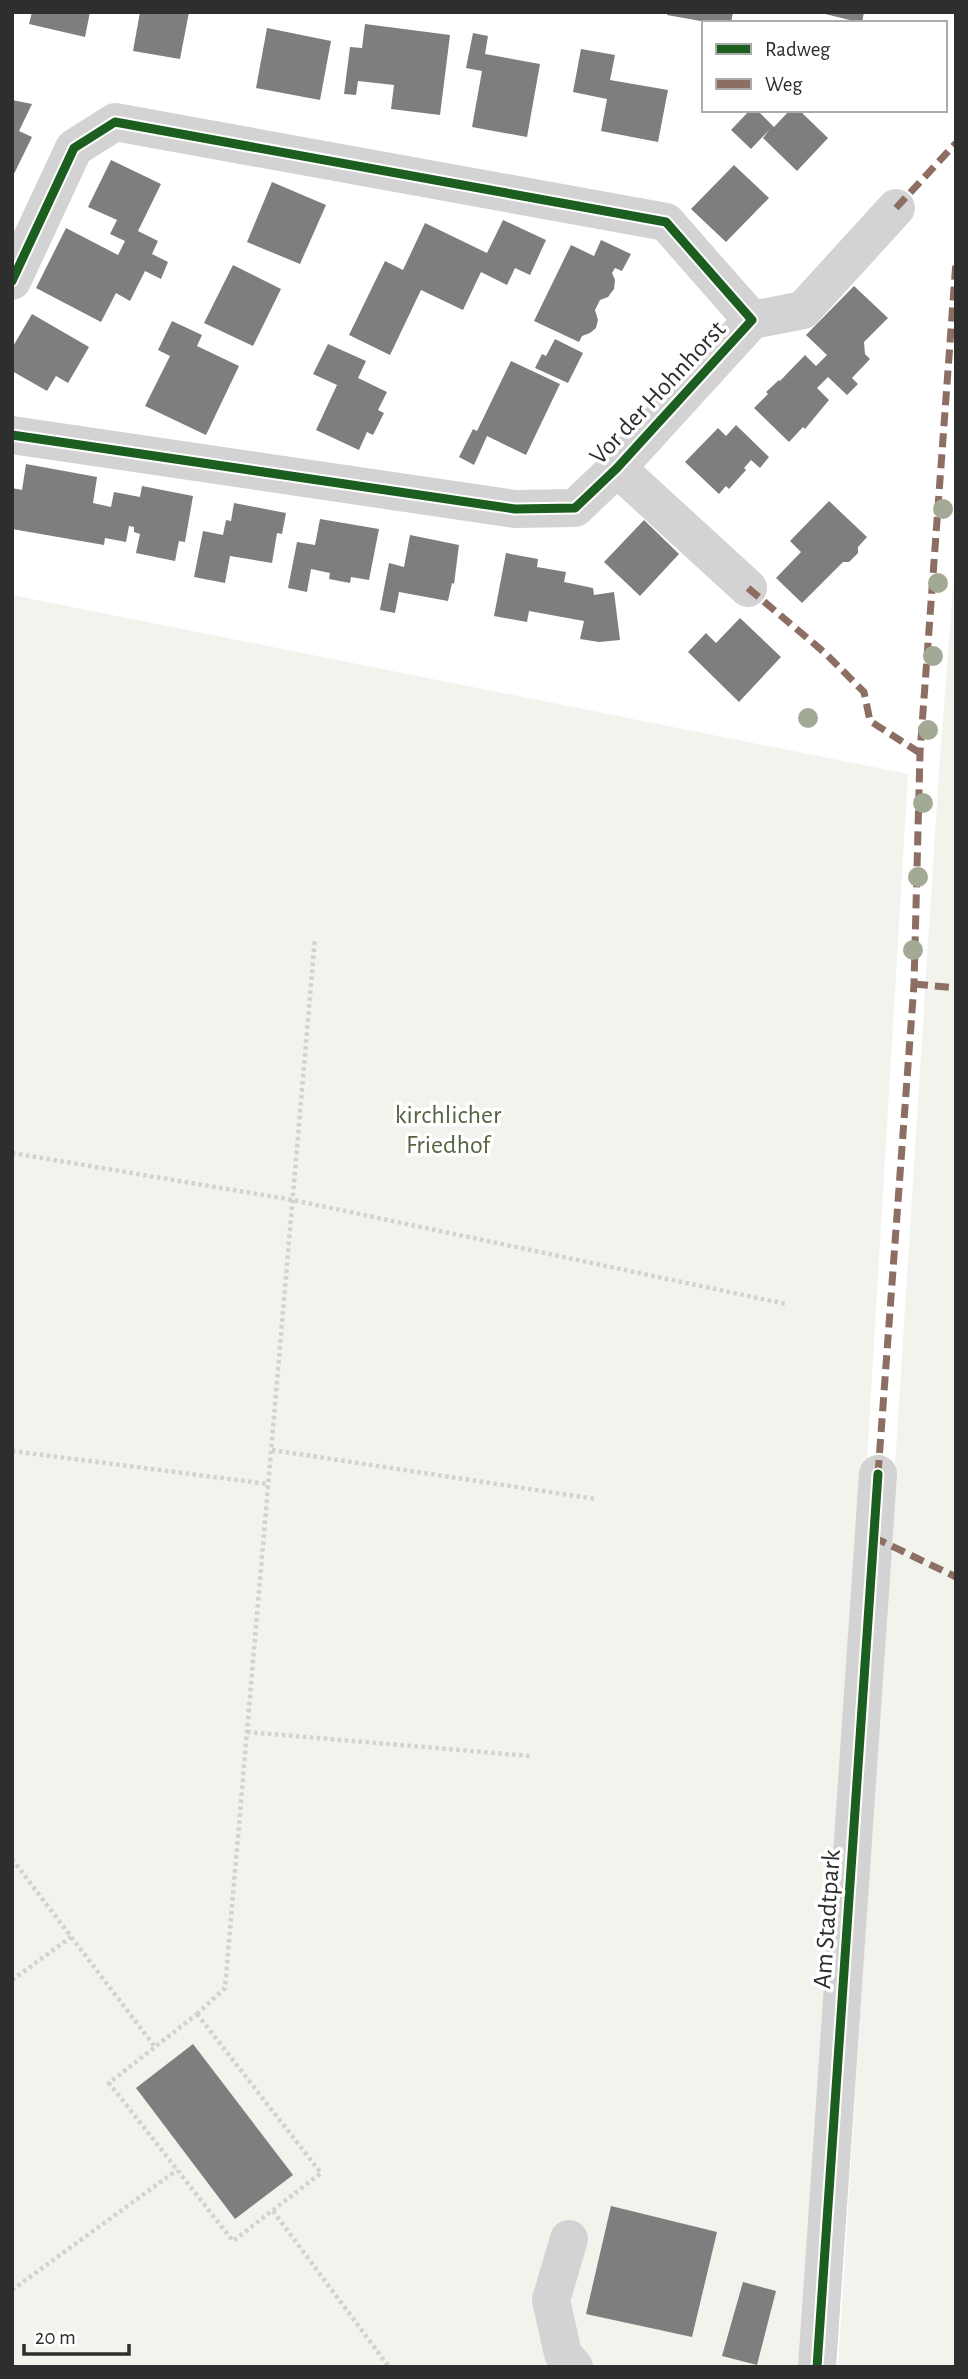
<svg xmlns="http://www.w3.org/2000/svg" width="968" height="2379" font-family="'Alegreya Sans',sans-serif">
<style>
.green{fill:#f1f3ec}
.building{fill:#7e7e7e}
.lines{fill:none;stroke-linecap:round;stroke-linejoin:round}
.path{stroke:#d2d2d2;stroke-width:4.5;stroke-dasharray:3.5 3.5;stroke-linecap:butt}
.minor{stroke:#d3d3d3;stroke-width:38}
.quiet{stroke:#8d6e63;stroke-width:7;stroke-dasharray:14 7;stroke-linecap:butt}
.cycleway-casing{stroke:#fff;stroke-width:13}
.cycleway{stroke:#1b5e20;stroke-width:9}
.tree{fill:#a2aa96}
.labels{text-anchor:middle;stroke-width:7;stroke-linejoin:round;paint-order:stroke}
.street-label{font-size:26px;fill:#2e2e2e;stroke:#fff}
.park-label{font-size:26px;fill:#566441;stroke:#fff}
</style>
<rect width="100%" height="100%" fill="#fff"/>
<!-- green -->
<g class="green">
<path d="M956 546V2367H838L938 787Z"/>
<path d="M12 595 908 774 867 1460H864L806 2367H12Z"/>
</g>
<!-- building -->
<g class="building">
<path d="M32 12H90L85 37 29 24Z"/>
<path d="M140 12H189L180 59 133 51Z"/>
<path d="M668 12H733L731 23H712L667 15Z"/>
<path d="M817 12H864L862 23Z"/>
<path d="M365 24 450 35 440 115 391 109 394 85 358 81 356 95 344 94 350 47 362 48Z"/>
<path d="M267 28 331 41 320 100 256 88Z"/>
<path d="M473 33 488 36 485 54 540 64 527 137 472 127 482 71 466 68Z"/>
<path d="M581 49 615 55 610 80 668 90 658 142 601 131 607 99 573 92Z"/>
<path d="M12 100 32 104 19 131 32 137 12 178Z"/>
<path d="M750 110H757L774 127 790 110H799L828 138 797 171 763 138 770 129 751 149 731 130Z"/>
<path d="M111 160 161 184 138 231 158 241 152 254 168 262 161 279 145 271 130 301 116 293 101 322 36 288 66 228 118 255 125 241 110 234 117 220 88 207Z"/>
<path d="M734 165 769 198 726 242 691 209Z"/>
<path d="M272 182 326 205 300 264 247 242Z"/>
<path d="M503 220 546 240 530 275 515 268 507 285 481 272 463 310 421 290 390 355 349 335 385 261 403 270 425 223 487 253Z"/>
<path d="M601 240 631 254 622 271 615 268 612 273 615 280 614 289 608 297 600 300 595 310 598 320 596 328 590 333 582 336 579 342 534 321 571 245 594 256Z"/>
<path d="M233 265 281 289 253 346 204 323Z"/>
<path d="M854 286 888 318 864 342 865 354 870 359 852 378 858 384 847 395 828 377 817 388 829 400 805 429 803 427 789 442 754 408 768 394 766 392 779 380 780 381 805 355 816 366 827 355 806 335Z"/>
<path d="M32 314 89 347 68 383 56 376 47 391 12 371V348Z"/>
<path d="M172 321 202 335 197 346 239 366 206 435 145 406 170 356 158 350Z"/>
<path d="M555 339 583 353 568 383 535 368 542 354 546 356Z"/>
<path d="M328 344 366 361 358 378 387 392 378 410 384 413 373 435 367 432 359 450 316 430 337 385 313 374Z"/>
<path d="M511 361 560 384 526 455 487 436 474 465 459 457 473 429 477 431Z"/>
<path d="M736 425 769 457 760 468 751 460 744 468 746 470 729 489 726 486 719 494 685 462 718 428 726 436Z"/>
<path d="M26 464 97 477 93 503 111 507 114 492 140 497 142 486 193 496 185 542 179 541 175 561 136 553 140 534 134 532V527L129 526 126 542 105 538 104 545 12 529V488L22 490Z"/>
<path d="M829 501 867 537 858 547V553L849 562H843L802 603 776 578 801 552 790 541Z"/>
<path d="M234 503 286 513 282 534 277 533 272 563 230 556 225 583 194 577 203 531 223 535 226 520 231 521Z"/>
<path d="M320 519 379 529 369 580 351 577 350 583 329 579 330 573 311 569 307 592 288 588 297 542 315 545Z"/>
<path d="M644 520 679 554 640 596 604 562Z"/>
<path d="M410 535 459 545 454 584 452 583 448 601 399 592 395 613 380 610 389 563 404 567Z"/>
<path d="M506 553 538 559 537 567 566 572 564 582 593 588 594 595 614 592 620 640 599 642 580 639 584 621 529 611 527 622 494 616Z"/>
<path d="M740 618 781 657 739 702 688 652 706 633 716 643Z"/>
<path d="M193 2044 293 2175 235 2219 136 2088Z"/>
<path d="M611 2206 717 2232 692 2337 586 2314Z"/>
<path d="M743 2282 776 2291 757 2365 722 2356Z"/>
</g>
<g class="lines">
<!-- path -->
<g class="path">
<path d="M12 1153 293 1200 786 1304"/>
<path d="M272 1450 596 1499"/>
<path d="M12 1451 268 1484"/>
<path d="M247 1732 530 1756"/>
<path d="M12 1859 155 2047"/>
<path d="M12 1980 71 1937"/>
<path d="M197 2014 225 1988 315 938"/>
<path d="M197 2014 321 2173 233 2241 109 2083Z"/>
<path d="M273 2211 389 2367"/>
<path d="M12 2290 177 2170"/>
</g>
<!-- minor -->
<g class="minor">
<path d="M12 281 74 148 115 122 666 222 752 320 617 468 575 508 515 509 12 435"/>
<path d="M752 320 803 310 896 208"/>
<path d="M617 468 748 588"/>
<path d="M569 2239 551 2300 563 2354 574 2367"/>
<path d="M817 2367 878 1474"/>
</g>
<!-- quiet -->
<g class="quiet">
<path d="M896 208 956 143"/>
<path d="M748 588 825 653 864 692 870 721 920 753"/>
<path d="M914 984 956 988"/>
<path d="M878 1474 914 984 920 753 956 261"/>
<path d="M873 1537 956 1577"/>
</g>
<defs>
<g id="cycleway">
<path d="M12 281 74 148 115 122 666 222 752 320 617 468 575 508 515 509 12 435"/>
<path d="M817 2367 878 1474"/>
</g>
</defs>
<!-- cycleway casing -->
<use href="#cycleway" class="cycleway-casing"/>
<!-- cycleway -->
<use href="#cycleway" class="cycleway"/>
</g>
<!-- trees -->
<g class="tree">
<circle cx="943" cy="509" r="10"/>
<circle cx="938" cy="583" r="10"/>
<circle cx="933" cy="656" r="10"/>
<circle cx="808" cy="718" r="10"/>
<circle cx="928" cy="730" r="10"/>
<circle cx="923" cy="803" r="10"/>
<circle cx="918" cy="877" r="10"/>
<circle cx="913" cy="950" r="10"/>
</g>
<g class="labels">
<!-- street labels -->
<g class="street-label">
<text transform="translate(657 392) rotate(-47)" y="9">Vor der Hohnhorst</text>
<text transform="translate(826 1919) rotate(-86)" y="9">Am Stadtpark</text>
</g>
<!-- park labels -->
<g class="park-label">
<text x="448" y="1123">kirchlicher<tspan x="448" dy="30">Friedhof</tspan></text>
</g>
</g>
<!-- border -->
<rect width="968" height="2379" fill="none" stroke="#2e2e2e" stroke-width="28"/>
<!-- legend -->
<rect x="702" y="21" width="245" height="91" fill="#ffffff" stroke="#ababab" stroke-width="2"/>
<rect x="716" y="44" width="35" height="10" fill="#1b5e20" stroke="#ababab" stroke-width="2"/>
<text x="765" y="56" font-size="21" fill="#2e2e2e">Radweg</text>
<rect x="716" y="79" width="35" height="10" fill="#8d6e63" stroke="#ababab" stroke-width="2"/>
<text x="765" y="91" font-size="21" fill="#2e2e2e">Weg</text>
<!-- scale -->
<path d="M24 2344v10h105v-10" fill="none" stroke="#2e2e2e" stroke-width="3.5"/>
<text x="35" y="2344" font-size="21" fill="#2e2e2e" stroke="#ffffff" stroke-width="5" paint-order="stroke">20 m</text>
</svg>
